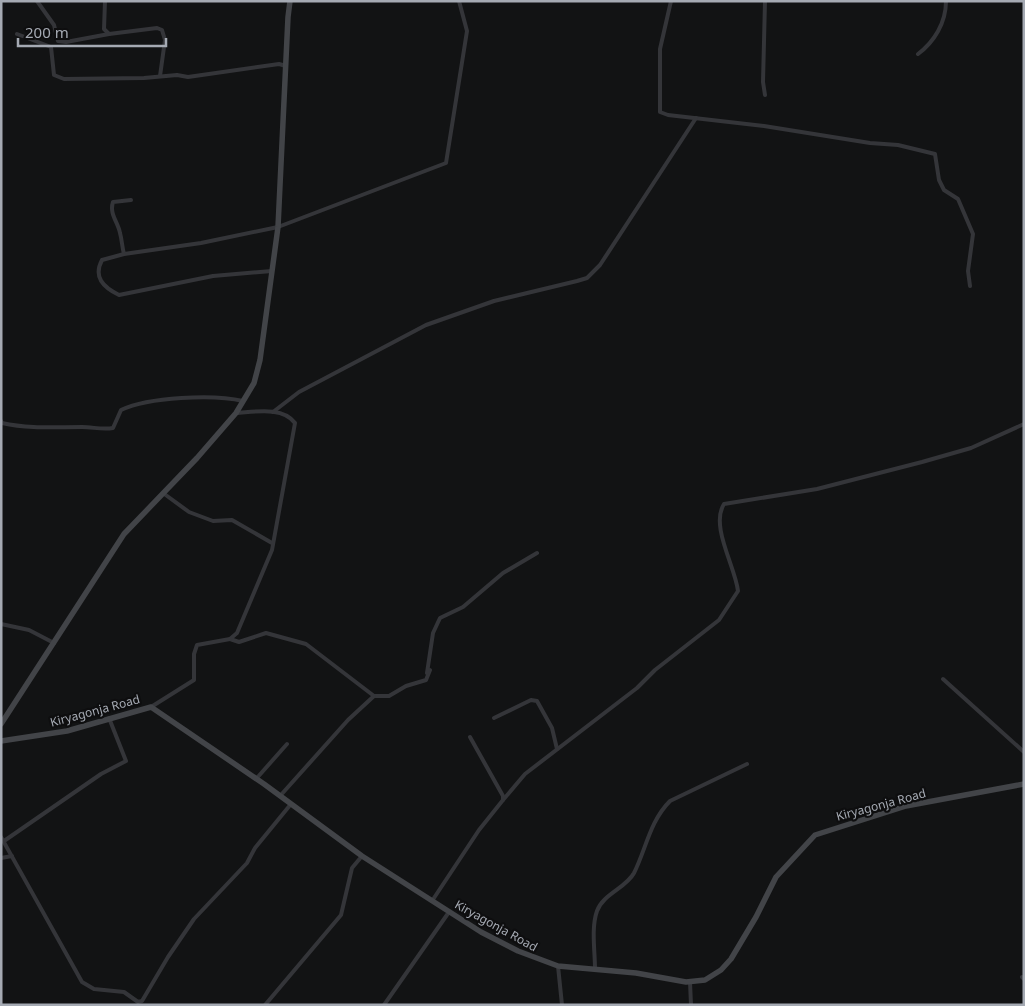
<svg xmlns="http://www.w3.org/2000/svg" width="1025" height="1006" font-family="'Noto Sans',sans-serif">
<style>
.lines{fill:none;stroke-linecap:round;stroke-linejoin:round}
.street{stroke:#343539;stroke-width:4}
.secondary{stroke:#424448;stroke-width:5.5}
.labels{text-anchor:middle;stroke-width:4.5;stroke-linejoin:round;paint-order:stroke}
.street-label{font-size:12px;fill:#a5aab3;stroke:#0e0e0f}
</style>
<rect width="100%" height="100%" fill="#121314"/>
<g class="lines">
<!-- street -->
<g class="street">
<path d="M37 1 54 25 58 41 66 42 109 34"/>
<path d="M105 1 104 29 109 34 157 28 162 30 165 40 160 76"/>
<path d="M671 1 660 49V112L668 115 764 126 870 143 898 145 935 154 939 180 944 190 958 199 973 234 968 271 970 286"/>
<path d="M17 34 51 47 54 75 64 79 144 78 177 75 188 77 279 64 286 66"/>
<path d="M918 54C934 42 946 23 946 1"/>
<path d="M765 95 763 82 765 1"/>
<path d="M131 200 113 202C109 214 118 222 120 233 122 240 122 247 124 254L201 243 278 227"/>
<path d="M278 227 446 163 467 31 459 1"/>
<path d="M124 254 102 260C93 277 103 287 119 295L213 276 272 271"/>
<path d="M273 412 299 392 426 325 494 301 577 281 587 278 600 265 696 118"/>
<path d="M1 421 2 423C29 429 54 427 82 427 93 427 102 430 113 428L121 410C149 397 213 394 243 401"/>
<path d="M163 493 189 512 213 521 232 520 272 543"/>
<path d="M1 624 29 630 54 643"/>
<path d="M230 639 239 642 266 633 306 644 374 696H389L406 686 426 680 430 670"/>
<path d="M427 673 433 633 440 618 463 607 503 573 537 553"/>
<path d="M943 679 1024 752"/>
<path d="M151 707 194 680V654L197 645 230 639 237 633 272 550 295 423C283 406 254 412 236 413"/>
<path d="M494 718 531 700 537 701 552 728 557 749"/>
<path d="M256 779 287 744"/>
<path d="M280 796 348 720 374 696"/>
<path d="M503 800 525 774 637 688 655 670 719 620 738 591C735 566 710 526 724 504L817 489 922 462 971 448 1024 424"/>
<path d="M1 837 82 982 94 989 124 992 138 1002 142 1001 168 957 194 919 247 863 255 848 291 804"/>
<path d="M4 841 101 774 126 761 109 718"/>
<path d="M1 858 12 856"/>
<path d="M432 901 479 830 503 800V796L470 737"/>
<path d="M558 966 562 1005"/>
<path d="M595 969C595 951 591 928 597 911 603 894 626 888 634 873 646 849 650 821 670 801L747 764"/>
<path d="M1022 977 1024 979"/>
<path d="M690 982 691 1005"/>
<path d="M265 1005 341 915 352 868 362 856"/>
<path d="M384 1005 449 912"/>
</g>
<!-- secondary -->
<g class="secondary">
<path d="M1 724 124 534 197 458 236 413 254 383 260 360 278 227 288 17 290 1"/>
<path d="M1 741 67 731 151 707 264 784 362 856 481 932 518 951 558 966 636 973 686 982 705 980 721 970 731 959 756 917 776 877 815 835 906 806 1024 784"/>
</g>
</g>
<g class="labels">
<!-- street labels -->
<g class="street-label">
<text transform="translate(95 711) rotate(-15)" y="4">Kiryagonja Road</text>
<text transform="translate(881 805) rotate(-15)" y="4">Kiryagonja Road</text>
<text transform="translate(496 926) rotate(29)" y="4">Kiryagonja Road</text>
</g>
</g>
<!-- border -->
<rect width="1025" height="1006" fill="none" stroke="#a5aab3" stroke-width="5"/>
<!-- scale -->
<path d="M18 38v8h148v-8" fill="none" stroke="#a5aab3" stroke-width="2.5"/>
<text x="25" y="38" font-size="15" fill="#a5aab3" stroke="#0e0e0f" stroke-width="4" paint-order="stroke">200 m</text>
</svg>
